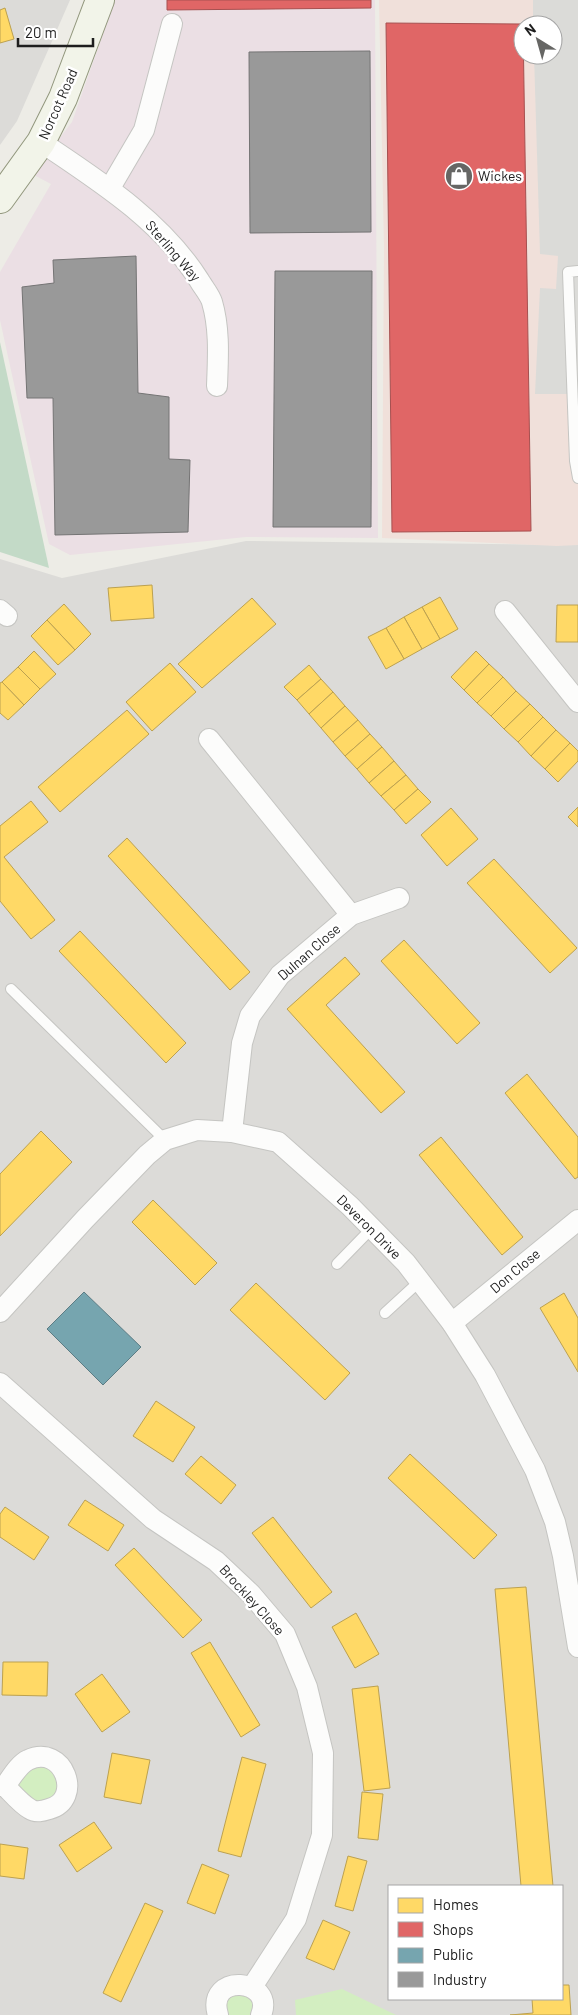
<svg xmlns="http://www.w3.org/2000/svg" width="578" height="2015" font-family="Barlow,sans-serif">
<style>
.residential{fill:#dcdbd8;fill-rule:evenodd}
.commercial{fill:#f0e0da;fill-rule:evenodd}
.industrial{fill:#ebdfe4}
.grass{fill:#d3eec1}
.cemetery{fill:#c3dac7}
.parking{fill:#dbdbd8}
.homes{fill:#ffd966;stroke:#bca150}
.shops{fill:#e06666;stroke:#a65050}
.public{fill:#76a5af;stroke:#5c7c84}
.industry{fill:#999;stroke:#747474}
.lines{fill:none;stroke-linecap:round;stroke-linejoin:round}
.lane-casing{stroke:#c5c5c2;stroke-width:12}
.street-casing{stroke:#c5c5c2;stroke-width:22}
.secondary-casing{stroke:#92977d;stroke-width:30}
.lane{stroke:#fcfcfb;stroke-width:10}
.street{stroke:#fcfcfb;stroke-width:20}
.secondary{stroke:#f2f4e9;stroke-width:28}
.labels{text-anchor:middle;stroke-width:5;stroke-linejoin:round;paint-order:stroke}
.street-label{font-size:14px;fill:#1e1e1e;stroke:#fff}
.poi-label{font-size:14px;fill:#1e1e1e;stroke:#fff;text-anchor:start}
</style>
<rect width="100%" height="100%" fill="#edece6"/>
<!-- residential -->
<g class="residential">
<path d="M0 0H70L17 121 0 145Z"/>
<path d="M246 541 578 545V2015H0V559L62 578ZM389 1886H562V1999H389Z"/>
</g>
<!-- commercial -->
<path class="commercial" d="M379 0H578V545L557 546 382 538 384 248ZM523 25H553V55H523Z"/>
<!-- industrial -->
<path class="industrial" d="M115 0H375L378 538 246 537 70 555 49 544 0 320V272L51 184 32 174 72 122Z"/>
<!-- grass -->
<g class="grass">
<path d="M27 1760 65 1771 54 1808 16 1797V1771Z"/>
<path d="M252 1987 261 2015H218L219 1995Z"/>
<path d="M342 1989 396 2015H296L295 2000Z"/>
</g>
<!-- cemetery -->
<path class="cemetery" d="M0 342 49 568 0 552Z"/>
<!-- parking -->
<path class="parking" d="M533 0H578V394H535L540 288 556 289 558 256 540 254 534 55H553V25H533Z"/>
<!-- homes -->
<g class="homes">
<path d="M5 8 14 39 0 43V10Z"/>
<path d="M152 585 154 618 111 621 108 588Z"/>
<path d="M440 597 458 629 440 639 422 607Z"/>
<path d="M252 598 276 624 202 688 178 664Z"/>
<path d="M64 604 91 634 75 650 47 620Z"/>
<path d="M557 605H578V642H556Z"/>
<path d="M422 607 440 639 422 649 404 617Z"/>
<path d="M404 617 422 649 404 659 386 628Z"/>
<path d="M47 620 75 650 58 665 31 636Z"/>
<path d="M386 628 404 659 386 669 368 637Z"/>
<path d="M34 651 56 674 40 689 18 667Z"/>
<path d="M476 651 489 664 464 690 451 677Z"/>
<path d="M170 663 196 692 152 731 126 702Z"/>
<path d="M489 664 503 677 477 703 464 690Z"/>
<path d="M309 665 321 679 297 700 284 687Z"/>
<path d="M18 667 40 689 24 705 2 682Z"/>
<path d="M503 677 516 691 491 716 477 703Z"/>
<path d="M321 679 333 692 309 714 297 700Z"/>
<path d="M2 682 24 705 8 720 0 713V683Z"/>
<path d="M516 691 530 704 504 729 491 716Z"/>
<path d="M333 692 345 706 321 728 309 714Z"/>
<path d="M530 704 543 717 518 742 504 729Z"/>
<path d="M345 706 358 720 333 742 321 728Z"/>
<path d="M127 710 149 734 60 812 38 787Z"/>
<path d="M543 717 556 730 531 756 518 742Z"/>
<path d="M358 720 370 734 345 756 333 742Z"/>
<path d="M556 730 570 743 545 769 531 756Z"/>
<path d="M370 734 382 747 357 769 345 756Z"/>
<path d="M570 743 578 751V761L558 782 545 769Z"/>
<path d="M382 747 394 761 369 783 357 769Z"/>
<path d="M394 761 406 775 381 796 369 783Z"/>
<path d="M406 775 418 789 394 810 381 796Z"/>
<path d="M418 789 431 802 406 824 394 810Z"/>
<path d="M31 801 48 822 4 857 55 920 31 939 0 901V826Z"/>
<path d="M578 807V827L568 817Z"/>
<path d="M451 808 478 839 447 866 421 835Z"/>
<path d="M127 838 250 972 230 990 108 856Z"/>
<path d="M494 859 577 948 550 973 467 883Z"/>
<path d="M80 931 186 1043 166 1063 59 951Z"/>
<path d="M404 940 480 1023 457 1044 381 961Z"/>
<path d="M345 957 360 974 326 1005 405 1092 381 1113 287 1009Z"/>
<path d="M527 1074 578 1137V1177L575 1179 505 1093Z"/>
<path d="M41 1131 72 1162 0 1236V1174Z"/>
<path d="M441 1137 523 1237 502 1255 419 1155Z"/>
<path d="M153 1200 217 1263 195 1285 132 1222Z"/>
<path d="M256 1283 350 1373 325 1400 230 1310Z"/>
<path d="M564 1293 578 1318V1372L540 1308Z"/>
<path d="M156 1401 195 1427 173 1462 133 1436Z"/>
<path d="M410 1454 497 1535 474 1559 388 1478Z"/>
<path d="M201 1456 236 1485 221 1504 185 1474Z"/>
<path d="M85 1500 124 1525 108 1551 68 1525Z"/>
<path d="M5 1507 49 1537 34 1560 0 1537V1514Z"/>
<path d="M273 1517 332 1592 311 1608 252 1533Z"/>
<path d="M134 1548 202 1620 183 1638 115 1565Z"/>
<path d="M526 1587 553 1886H521L495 1589Z"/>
<path d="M356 1613 379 1654 355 1668 332 1627Z"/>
<path d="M210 1642 260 1725 241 1737 191 1653Z"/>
<path d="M3 1662H48L47 1696 2 1695Z"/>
<path d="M102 1674 130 1712 102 1732 75 1694Z"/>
<path d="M378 1686 390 1788 364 1791 352 1689Z"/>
<path d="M112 1753 150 1760 141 1804 104 1797Z"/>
<path d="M242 1757 266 1764 241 1857 218 1851Z"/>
<path d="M362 1792 383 1794 378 1840 358 1838Z"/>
<path d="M94 1822 112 1848 77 1872 59 1845Z"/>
<path d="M0 1844 28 1848 24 1879 0 1876Z"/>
<path d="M348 1856 367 1861 353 1911 335 1906Z"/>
<path d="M202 1864 229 1875 215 1914 187 1903Z"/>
<path d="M145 1903 163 1911 121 2002 103 1993Z"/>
<path d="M323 1920 350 1932 334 1970 306 1958Z"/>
<path d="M562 1985H569L571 2015H510L533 2013 532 1999H562Z"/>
</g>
<!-- shops -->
<g class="shops">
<path d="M167 0H371V8L167 10Z"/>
<path d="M386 23 523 24 531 531 392 532Z"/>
</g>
<!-- public -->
<path class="public" d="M84 1292 141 1347 103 1385 47 1329Z"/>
<!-- industry -->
<g class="industry">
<path d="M370 51 371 232 250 233 249 52Z"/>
<path d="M136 256 138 393 169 397V459L190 460 188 532 55 535 53 398H27L22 287 54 283 53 260Z"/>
<path d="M275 271H372L371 527H273Z"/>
</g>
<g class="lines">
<defs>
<g id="lane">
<path d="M578 271 568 272 575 461 578 478"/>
<path d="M11 989 165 1140"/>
<path d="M337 1264 372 1228"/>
<path d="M385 1313 421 1280"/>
</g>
<g id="street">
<path d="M41 142C99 181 161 220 199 280 203 287 210 295 212 302 220 329 218 358 217 386"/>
<path d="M110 188 144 130 172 24"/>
<path d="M0 610 7 616"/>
<path d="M505 611 578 702"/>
<path d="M209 739 351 915"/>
<path d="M232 1132 242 1043 250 1016 280 975 351 915 399 898"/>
<path d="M0 1312 85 1219 147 1155 165 1140 197 1130 232 1132 278 1142 350 1206 406 1263 452 1323 485 1375 535 1470 555 1522 563 1556 578 1647"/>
<path d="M452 1323 578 1220"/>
<path d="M0 1383 153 1519 216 1561 251 1594 285 1634 307 1687 323 1753 322 1835 296 1919 252 1987"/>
<path d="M0 1786H5C12 1793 21 1804 30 1809 36 1813 43 1811 49 1809 84 1800 64 1743 28 1760 19 1764 11 1778 5 1786"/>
<path d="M218 2015C205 1972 276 1978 261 2015"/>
</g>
<path id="secondary" d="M0 199 41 142 63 98 100 0"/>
</defs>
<!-- lane casing -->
<use href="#lane" class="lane-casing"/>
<!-- street casing -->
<use href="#street" class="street-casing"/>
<!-- secondary casing -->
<use href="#secondary" class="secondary-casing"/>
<!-- lane -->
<use href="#lane" class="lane"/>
<!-- street -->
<use href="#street" class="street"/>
<!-- secondary -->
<use href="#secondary" class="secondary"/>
</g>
<!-- icons -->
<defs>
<symbol id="shop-disc" viewBox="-11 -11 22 22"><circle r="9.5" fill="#666664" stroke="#fff"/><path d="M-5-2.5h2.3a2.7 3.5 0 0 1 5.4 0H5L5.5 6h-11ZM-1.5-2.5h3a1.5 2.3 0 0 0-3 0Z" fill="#fff"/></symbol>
</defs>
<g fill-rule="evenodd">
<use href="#shop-disc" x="443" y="160" width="32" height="32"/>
</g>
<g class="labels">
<!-- street labels -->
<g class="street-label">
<text transform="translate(58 104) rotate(-66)" y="5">Norcot Road</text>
<text transform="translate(173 251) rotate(49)" y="5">Sterling Way</text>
<text transform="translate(309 952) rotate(-41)" y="5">Dulnan Close</text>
<text transform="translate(369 1227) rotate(45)" y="5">Deveron Drive</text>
<text transform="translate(515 1271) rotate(-40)" y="5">Don Close</text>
<text transform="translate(252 1600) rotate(48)" y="5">Brockley Close</text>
</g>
<!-- poi labels -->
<g class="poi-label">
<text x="478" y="181">Wickes</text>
</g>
</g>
<!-- legend -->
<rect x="388" y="1885" width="175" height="115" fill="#ffffff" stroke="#a5a5a5"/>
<rect x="398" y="1898" width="25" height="15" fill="#ffd966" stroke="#a5a5a5"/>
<text x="433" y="1910" font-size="15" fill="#1e1e1e">Homes</text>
<rect x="398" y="1922" width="25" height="15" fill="#e06666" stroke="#a5a5a5"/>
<text x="433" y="1935" font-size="15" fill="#1e1e1e">Shops</text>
<rect x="398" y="1948" width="25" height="15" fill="#76a5af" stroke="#a5a5a5"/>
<text x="433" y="1960" font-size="15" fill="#1e1e1e">Public</text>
<rect x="398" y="1972" width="25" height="15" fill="#999999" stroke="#a5a5a5"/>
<text x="433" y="1985" font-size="15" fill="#1e1e1e">Industry</text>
<!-- north arrow -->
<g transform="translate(538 40) rotate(323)"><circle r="24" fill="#ffffff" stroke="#a5a5a5"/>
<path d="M0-4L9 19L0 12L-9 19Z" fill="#666664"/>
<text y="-8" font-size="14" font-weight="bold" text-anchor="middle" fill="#1e1e1e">N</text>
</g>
<!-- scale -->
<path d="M18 38v8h75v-8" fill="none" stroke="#1e1e1e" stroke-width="2.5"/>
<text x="25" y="38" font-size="15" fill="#1e1e1e" stroke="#ffffff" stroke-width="4" paint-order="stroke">20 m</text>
</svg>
